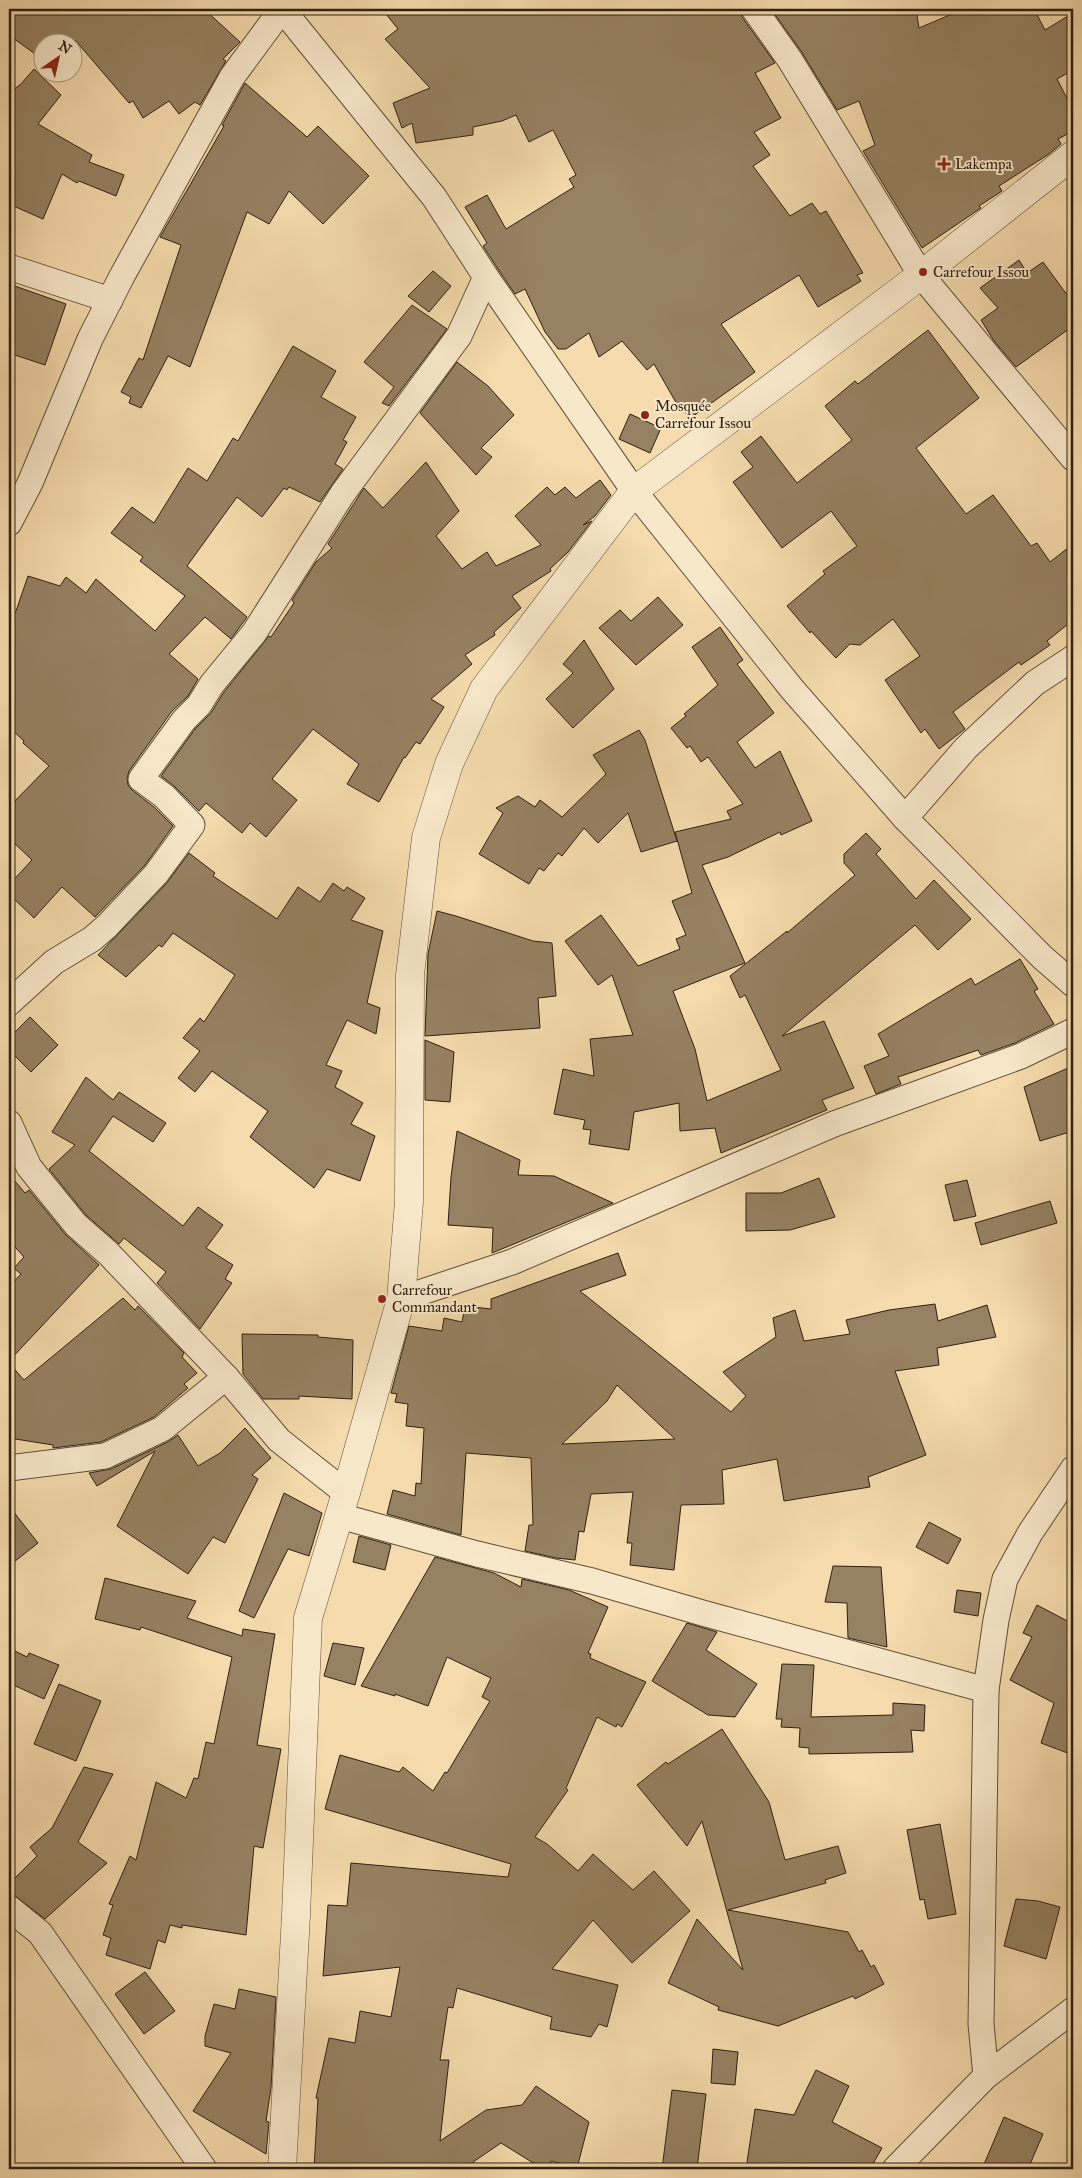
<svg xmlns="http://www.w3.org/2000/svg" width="1082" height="2178" font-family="'IM FELL Great Primer',serif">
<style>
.building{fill:#968162;stroke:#2f2011;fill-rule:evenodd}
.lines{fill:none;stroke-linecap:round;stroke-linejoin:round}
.minor-casing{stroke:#604f38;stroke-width:27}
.tertiary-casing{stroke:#604f38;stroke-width:29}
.minor{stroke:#f8e8ca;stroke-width:25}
.tertiary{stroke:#f8e8ca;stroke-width:28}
.poi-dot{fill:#8f2418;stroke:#f8e8ca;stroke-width:2}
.labels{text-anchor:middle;stroke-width:4;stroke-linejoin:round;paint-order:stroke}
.poi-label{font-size:15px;fill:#2f2011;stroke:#f8e8ca;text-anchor:start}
</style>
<rect width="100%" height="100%" fill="#f5dbad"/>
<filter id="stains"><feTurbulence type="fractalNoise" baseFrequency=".004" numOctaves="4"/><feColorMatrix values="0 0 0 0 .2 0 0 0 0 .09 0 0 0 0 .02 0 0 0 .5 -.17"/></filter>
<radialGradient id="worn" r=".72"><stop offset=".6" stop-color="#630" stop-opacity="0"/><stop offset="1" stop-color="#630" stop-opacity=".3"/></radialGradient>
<!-- building -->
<g class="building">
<path d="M14 9H204L240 42 223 59 226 61 200 105 195 102 179 114 169 101 143 118 133 101 129 103 75 40 72 43 42 42V59L9 35V16Z"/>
<path d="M382 9H740L742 17 775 63 755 73 781 118 754 132 770 155 753 166 790 216 812 203 820 214 826 211 863 273 857 275 861 281 818 307 799 275 721 324 755 372 689 419 679 402 678 406 654 364 647 370 622 341 599 357 589 333 566 349H558L545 332 525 289 515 294 498 269 483 246 487 243 465 207 487 195 506 229 574 187 569 179 576 175 553 130 529 142 516 115 502 121 473 127V135L416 143 412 123 402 128 393 103 430 88 385 39 398 29Z"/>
<path d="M771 9H916L919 28 964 9H1034L1045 30 1073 13V70L1057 79 1073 110V131L1058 139 1061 144 1049 154 999 186 1002 191 979 206 981 208 922 248 863 151 875 145 859 101 837 110 801 51Z"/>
<path d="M34 69 61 95 38 124 92 155 89 162 124 175 116 196 79 181 77 183 62 174 43 219 9 204V93L21 84Z"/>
<path d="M245 83 307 137 318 126 369 176 323 224 289 191 269 224 247 212 190 367 168 356 141 408 129 403 131 397 121 392 139 358 143 360 181 245 160 237 224 126 222 125Z"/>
<path d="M1019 260 1027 273 1043 262 1073 303V326L1016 367 994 341 981 320 998 308 980 288Z"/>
<path d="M433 271 451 286 429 312 408 296Z"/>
<path d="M9 284 66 304 45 365 9 353Z"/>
<path d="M412 305 447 329 389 406 382 403 394 387 364 362Z"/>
<path d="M928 330 979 398 916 448 966 514 993 495 1031 546 1037 543 1050 562 1073 544V620L1047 641 1050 645 1021 665 1019 662 953 712 965 729 939 749 925 729 921 733 885 680 920 656 893 619 860 645 850 644 836 658 811 631 810 633 787 606 825 574 823 571 857 546 831 511 782 548 733 482 753 467 741 452 761 436 797 483 852 440 825 406 855 381 858 384Z"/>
<path d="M293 346 336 371 321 397 356 417 343 440 347 442 335 464 343 469 320 502 289 487 287 490 284 488 262 517 237 497 187 566 247 617 231 639 205 617 169 654 198 679 188 696 172 711 129 771 127 778 128 785 132 790 154 807 173 826 145 865 95 917 62 887 34 918 9 894V885L32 860 9 838V807L49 766 23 743 24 741 9 727V619L16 611 28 576 60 586 66 577 86 593 96 579 155 631 185 596 140 561 143 557 111 533 132 507 154 523 188 468 207 481 233 438 238 441Z"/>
<path d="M457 362 488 386 514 415 481 448 492 457 476 475 420 413Z"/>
<path d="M630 414 661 428 650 453 619 439Z"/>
<path d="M426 462 459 511 436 536 462 569 487 552 496 566 541 545 515 516 547 487 555 495 565 487 576 498 600 480 611 495 595 516 583 525 592 521 568 552 550 569 551 571 512 596 521 608 494 632 495 635 465 655 472 664 431 699 444 707 420 744 416 742 405 758 404 757 379 802 347 784 359 764 313 729 272 779 297 800 266 837 250 823 242 833 206 803 199 811 174 786 161 776 195 729 211 713 224 692 269 636 271 637 294 603 292 600 316 562 332 548 328 544 364 488 383 508Z"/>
<path d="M658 597 683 625 636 665 599 628 620 610 631 621Z"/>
<path d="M720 627 743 660 737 664 774 713 737 742 755 768 780 751 812 821 781 835 780 832 728 857 702 865 745 963 673 991 695 1049 707 1101 781 1070 745 995 740 998 730 976 787 931V933L855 875 844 863V854L866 833 881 849 876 854 916 899 934 880 971 919 938 950 915 925 782 1036 824 1021 854 1088 822 1100 827 1110 721 1153 715 1128 680 1131 679 1103 634 1112 629 1150 589 1144 591 1130 583 1129 585 1120 554 1114 563 1069 594 1076 590 1039 633 1035 612 975 598 985 565 941 601 915 638 966 680 949 676 939 686 935 672 901 692 893 675 832 731 819 727 811 743 804 708 757 701 762 690 746 687 748 671 728 686 716 684 714 718 685 692 647Z"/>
<path d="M584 640 614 689 573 728 546 699 573 673 563 664Z"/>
<path d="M639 730 645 740 677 841 641 852 628 813 598 843 584 828 562 856 558 853 544 871 539 868 529 884 479 854 503 813 496 808 518 796 535 807 540 800 562 817 606 774 593 755Z"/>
<path d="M189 853 215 873 213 876 277 919 298 887 320 902 333 883 344 891 347 887 365 898 351 920 383 931 367 1003 380 1008 376 1034 347 1020 326 1065 342 1071 335 1087 363 1103 351 1124 375 1136 360 1181 327 1169 314 1188 250 1137 268 1111 212 1071 195 1092 178 1078 200 1051 183 1038 200 1018 204 1022 235 975 173 933 162 947 159 945 126 977 98 955 166 884Z"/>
<path d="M437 911 456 916 533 941 552 943 556 996 538 998 540 1028 425 1036 428 954Z"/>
<path d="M1020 959 1038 989 1034 991 1054 1024 1015 1043 981 1055 978 1050 898 1077 901 1084 876 1094 864 1066 889 1056 878 1034 971 978 975 985Z"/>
<path d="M30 1017 58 1045 31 1072 9 1050V1038Z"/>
<path d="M425 1040 454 1052 450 1102 425 1100Z"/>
<path d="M1073 1066V1131L1040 1141 1024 1087Z"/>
<path d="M86 1077 113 1100 119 1092 166 1123 153 1142 113 1116 89 1151 183 1226 198 1207 223 1225 206 1248 233 1265 225 1279 232 1283 200 1329 157 1283 166 1272 124 1238 119 1244 86 1215 49 1169 75 1145 52 1132Z"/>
<path d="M457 1131 520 1160 518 1175 554 1176 613 1203 492 1253 493 1228 448 1225 451 1177Z"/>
<path d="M9 1174 25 1193 29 1190 65 1234 99 1265 9 1361V1287L21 1274 14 1268 24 1257 9 1240Z"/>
<path d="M819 1178 835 1217 790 1230 746 1231V1193H781Z"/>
<path d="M967 1180 976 1216 954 1221 945 1185Z"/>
<path d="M1050 1201 1057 1223 981 1245 975 1223Z"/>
<path d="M618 1253 626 1275 580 1291 731 1412 746 1396 723 1372 776 1337 773 1318 795 1310 804 1341 850 1334 846 1320 889 1310 935 1304 938 1321 987 1305 996 1337 937 1348 939 1365 895 1371 926 1455 868 1477 870 1487 784 1501 777 1459 722 1470 724 1504 681 1505 674 1570 630 1565 632 1543H627L633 1492 591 1494 584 1532 579 1531 575 1560 556 1558 525 1551 529 1525H533L531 1458 466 1453 461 1535 387 1514 393 1490 415 1496 416 1483 421 1484 424 1428 406 1426 408 1404 395 1402 397 1394 391 1393 409 1326 442 1331 444 1318 462 1322 465 1306 491 1309V1299ZM617 1385 675 1439 562 1444 607 1401Z"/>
<path d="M123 1298 135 1310 138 1306 184 1353 182 1357 197 1373 184 1384 188 1388 154 1417 101 1442 53 1448V1445L9 1438V1363L24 1380Z"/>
<path d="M242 1334 318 1335V1337L353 1340 352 1399 299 1396V1399H263L243 1374Z"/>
<path d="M245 1428 271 1458 252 1475 258 1479 225 1543 213 1537 188 1574 117 1526 155 1451 97 1486 89 1473 111 1469 168 1442 178 1435 198 1466 220 1453Z"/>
<path d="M284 1493 322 1513 309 1556 288 1549 254 1618 239 1611Z"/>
<path d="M9 1506 38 1543 9 1566Z"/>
<path d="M929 1522 961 1539 948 1564 916 1547Z"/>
<path d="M359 1536 391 1545 385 1570 353 1562Z"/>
<path d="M435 1557 494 1573 521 1587 522 1579 569 1590 608 1607 588 1653 591 1654 590 1658 646 1682 622 1727 617 1724 616 1727 597 1717 566 1788 568 1790 535 1837 547 1844 578 1871 593 1854 633 1890 654 1871 690 1911 632 1963 593 1920 552 1969 618 1985 607 2027 599 2024 591 2037 550 2029 552 2017 457 1988 453 2008 448 2007 440 2060H449L440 2141 486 2110 522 2105 536 2086 589 2122 577 2168 551 2161 549 2169H543L501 2143 473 2162 474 2163 462 2169H314L318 2098H316L329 2038 355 2043 360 2011 391 2017 400 1967 323 1976 328 1905 347 1906 351 1863 508 1877 511 1864 325 1809 340 1755 399 1772 403 1767 433 1791 445 1772 447 1773 490 1701 482 1697 491 1678 447 1657 428 1706 395 1694V1696L361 1686Z"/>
<path d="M833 1566 881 1567 887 1647 848 1638 847 1603 825 1602Z"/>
<path d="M105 1578 196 1601 187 1618 242 1636 243 1629 275 1634 257 1745 281 1749 263 1848 254 1846 246 1935 182 1925V1928L170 1925 165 1943 158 1940 150 1969 106 1955 111 1938 103 1935 113 1905 109 1904 130 1856 136 1860 156 1782 186 1798 194 1778 198 1779 206 1742 214 1744 232 1657 141 1627 140 1630 95 1619Z"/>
<path d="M957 1590 981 1593 978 1616 954 1612Z"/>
<path d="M1037 1605 1073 1624V1755L1041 1743 1054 1703 1010 1680 1032 1637 1023 1633Z"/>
<path d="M687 1623 717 1632 706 1650 757 1684 735 1717 708 1715 652 1681Z"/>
<path d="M333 1643 364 1648 355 1685 324 1676Z"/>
<path d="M9 1648 27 1657 29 1653 59 1665 44 1699 9 1683Z"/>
<path d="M782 1664 814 1665 811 1717 893 1715V1703L925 1705 924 1731 911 1730 913 1752 809 1754V1748L799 1747 800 1728 781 1727 782 1719H776Z"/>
<path d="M59 1684 101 1701 76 1761 34 1744Z"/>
<path d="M722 1729 769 1802 785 1860 838 1846 846 1873 825 1880 826 1883 728 1910 848 1932 859 1952 862 1950 871 1967 874 1965 884 1984 855 1999 853 1996 778 2026 718 2010 719 2007 668 1983 697 1919 743 1970 702 1821 687 1846 637 1785 666 1762 668 1764Z"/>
<path d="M84 1767 113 1774 78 1842 107 1863 45 1919 14 1895 9 1890V1884L37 1856 30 1847 52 1828Z"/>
<path d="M940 1824 956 1914 928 1919 924 1899 920 1900 907 1830Z"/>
<path d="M1016 1899 1038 1901 1060 1907 1046 1959 1004 1946Z"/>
<path d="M145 1972 175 2011 144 2034 115 1994Z"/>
<path d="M239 1989 276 1997 271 2088 266 2121 269 2122 266 2154 193 2111 231 2053 205 2046V2036L214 2004 235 2009Z"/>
<path d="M713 2049 738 2052 735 2085 711 2083Z"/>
<path d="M816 2070 849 2086 832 2122 882 2148 870 2169H746L755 2109 794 2115Z"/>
<path d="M672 2090 706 2094 697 2169H662Z"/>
<path d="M1004 2117 1043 2134 1028 2169H982Z"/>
</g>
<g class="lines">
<defs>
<g id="minor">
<path d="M282 9 434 197 486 277 634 491 792 689 905 818 1042 957 1073 984"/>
<path d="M754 9 790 60 921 275 1073 458"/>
<path d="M9 267 110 300"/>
<path d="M9 523 30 483 90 339 122 276 232 77 282 9"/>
<path d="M905 818 966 748 1035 683 1073 658"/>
<path d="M9 1003 54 962 92 939 107 926 156 874 192 825 164 796 141 779 184 720 199 705 212 684 254 633 343 493 459 336 486 277"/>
<path d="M9 1123 29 1167 76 1225 108 1253 226 1377 279 1440 346 1493"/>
<path d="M401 1299 512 1262 834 1124 1021 1056 1073 1031"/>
<path d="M9 1468 105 1456 162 1429 226 1377"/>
<path d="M340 1516 477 1554 592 1581 706 1614 986 1690"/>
<path d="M9 1908 40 1933 204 2169"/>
<path d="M986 2076 1073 2010"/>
<path d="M895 2169 986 2076 981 2024 986 1690 996 1620 1005 1579 1030 1533 1073 1469"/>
</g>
<path id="tertiary" d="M282 2169 296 1915 308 1618 346 1493 401 1299 409 1202 410 975 426 838 449 764 484 689 634 491 921 275 1073 155"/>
</defs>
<!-- minor casing -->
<use href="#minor" class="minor-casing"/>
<!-- tertiary casing -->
<use href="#tertiary" class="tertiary-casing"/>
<!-- minor -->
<use href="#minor" class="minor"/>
<!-- tertiary -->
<use href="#tertiary" class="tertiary"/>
</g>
<!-- markers -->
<g class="poi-dot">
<path d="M941.5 156.5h5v5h5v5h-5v5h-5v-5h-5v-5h5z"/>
<circle cx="923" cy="272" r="5"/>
<circle cx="645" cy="415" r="5"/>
<circle cx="382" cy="1299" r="5"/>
</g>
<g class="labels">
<!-- poi labels -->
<g class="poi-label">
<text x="955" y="169">Lakempa</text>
<text x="933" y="277">Carrefour Issou</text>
<text x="655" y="411">Mosquée<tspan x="655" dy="17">Carrefour Issou</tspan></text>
<text x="392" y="1295">Carrefour<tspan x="392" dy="17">Commandant</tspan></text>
</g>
</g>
<!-- margin -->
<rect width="1082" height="2178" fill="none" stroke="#f5dbad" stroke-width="30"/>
<rect x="10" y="10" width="1062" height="2158" fill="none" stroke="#2f2011" stroke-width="2.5"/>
<rect x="15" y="15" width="1052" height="2148" fill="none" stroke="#2f2011"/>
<!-- north arrow -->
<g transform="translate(58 58) rotate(34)"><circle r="24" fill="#f8e8ca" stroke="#a89880"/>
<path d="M0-4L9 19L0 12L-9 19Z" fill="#8f2418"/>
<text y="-8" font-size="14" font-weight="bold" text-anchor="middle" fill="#2f2011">N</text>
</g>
<rect width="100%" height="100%" filter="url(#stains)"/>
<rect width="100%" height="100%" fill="url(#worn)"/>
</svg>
